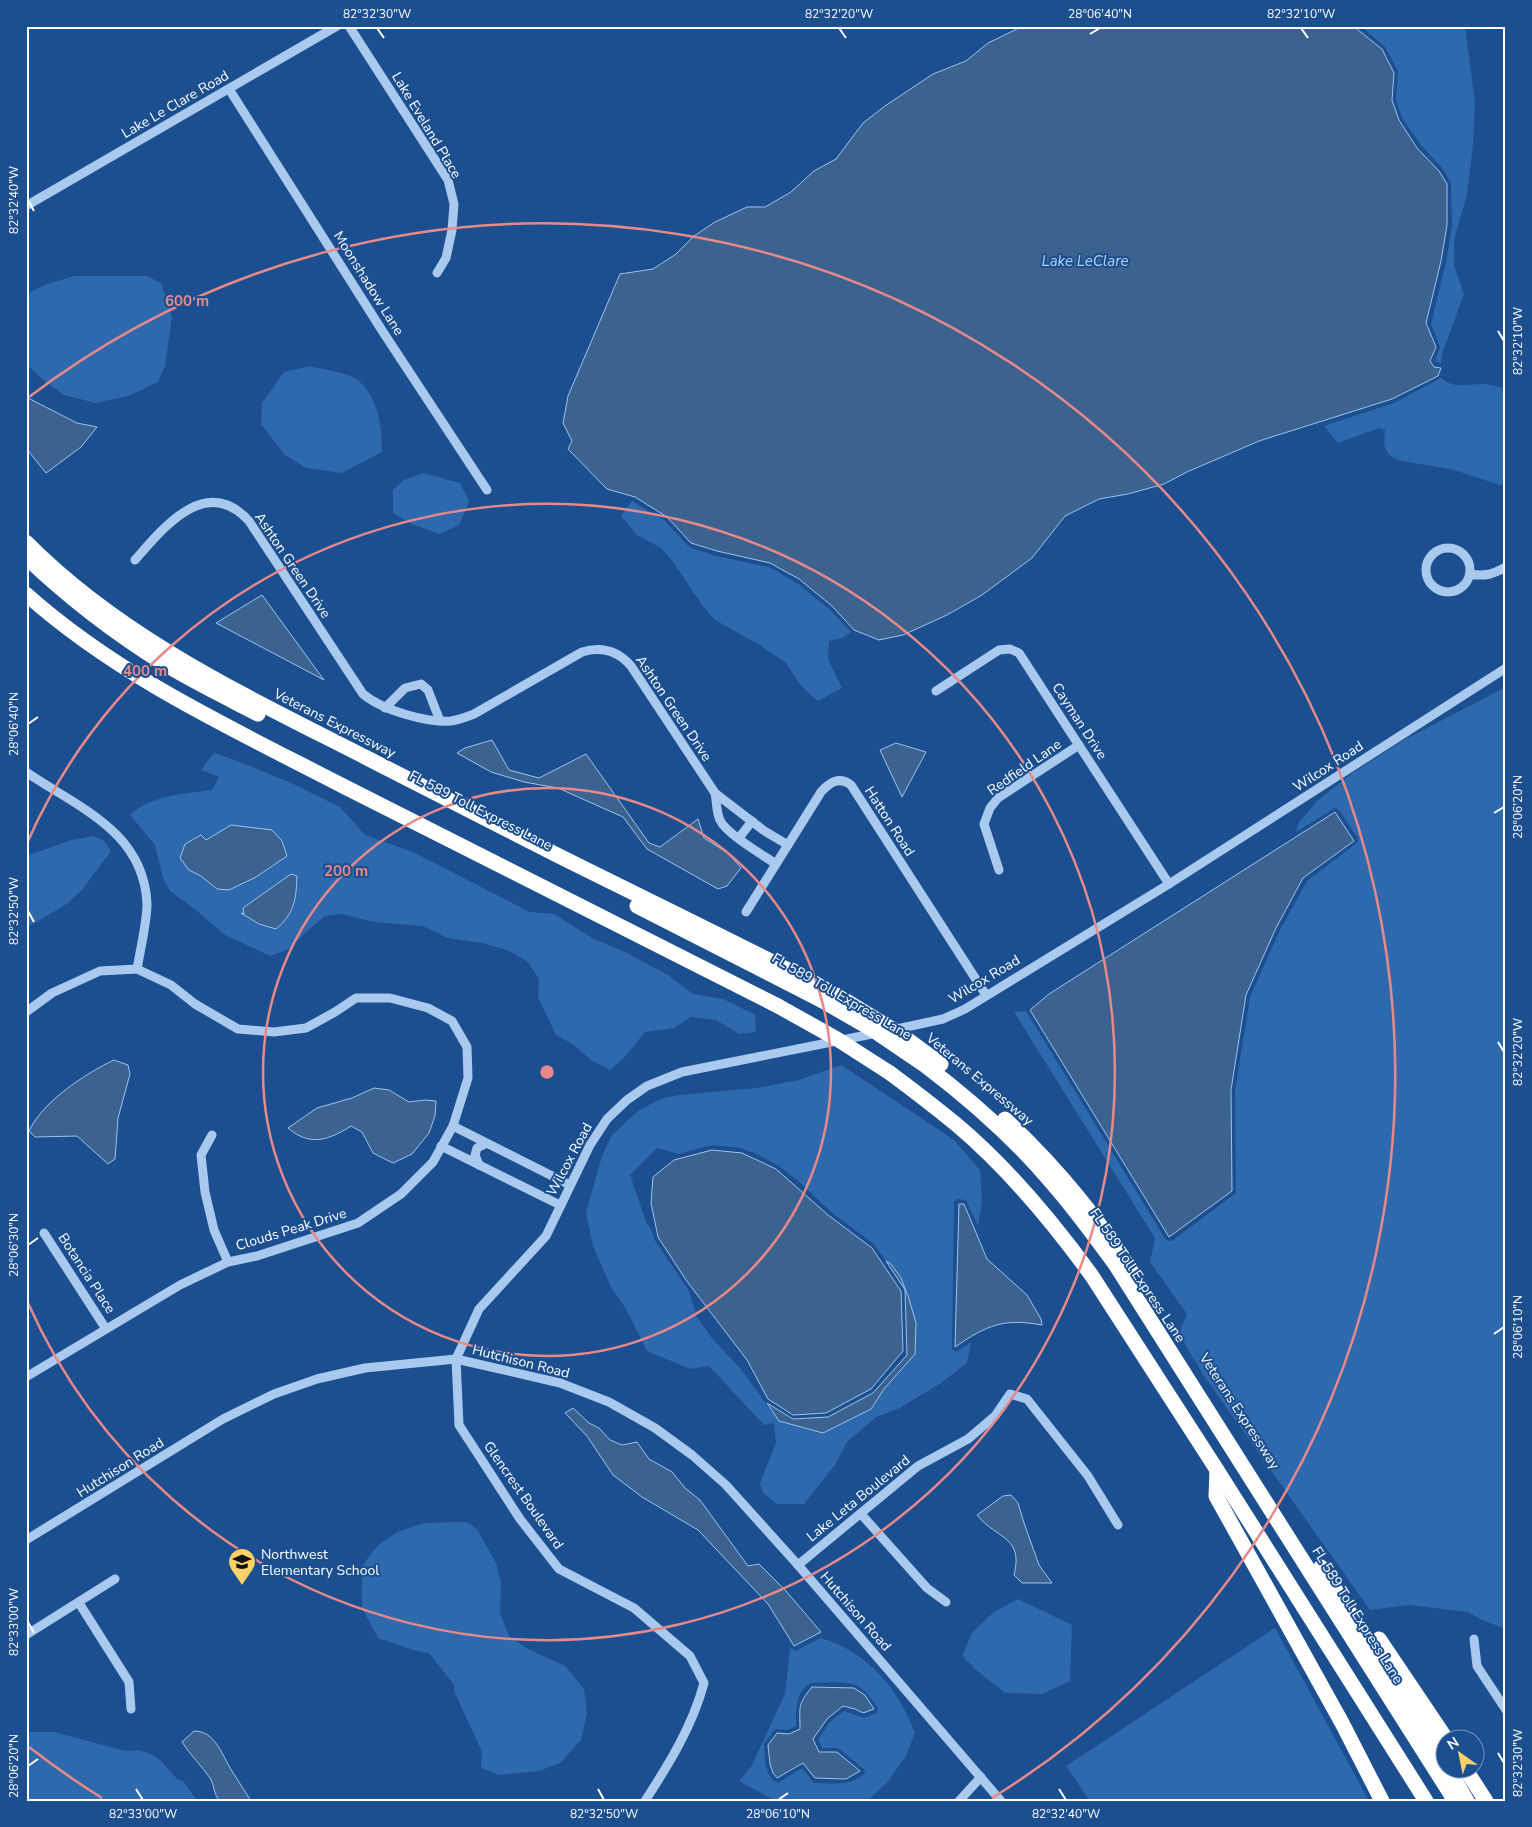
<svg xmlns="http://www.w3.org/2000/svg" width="1532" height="1827" font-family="'Nunito Sans',sans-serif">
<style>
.green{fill:#2e69ad;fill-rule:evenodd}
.water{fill:#3c6290;stroke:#9cc4f0}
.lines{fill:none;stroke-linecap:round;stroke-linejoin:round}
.minor{stroke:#a9c9ee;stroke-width:9}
.highway{stroke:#fff;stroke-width:15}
.highway-bridge{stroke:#fff;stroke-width:15}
.ticks{fill:none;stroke:#fff;stroke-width:2}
.ring{fill:none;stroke:#e88989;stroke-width:2.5}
.labels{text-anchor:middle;stroke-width:4;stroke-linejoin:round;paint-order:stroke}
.street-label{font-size:14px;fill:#fff;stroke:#1b4f8f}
.poi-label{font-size:14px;fill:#fff;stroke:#1b4f8f;text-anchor:start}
.water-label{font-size:15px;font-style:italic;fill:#b5d3f5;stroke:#1b4f8f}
.centre{fill:#e88989;stroke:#1b4f8f;stroke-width:2.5}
.ring-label{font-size:15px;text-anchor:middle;font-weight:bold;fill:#e88989;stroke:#1b4f8f;stroke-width:4;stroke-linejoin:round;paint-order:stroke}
.neatline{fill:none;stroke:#fff;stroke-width:2}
.ticks-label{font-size:12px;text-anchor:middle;fill:#fff}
</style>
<rect width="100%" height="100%" fill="#1b4f8f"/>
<!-- green -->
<g class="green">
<path d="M1361 26H1465L1475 103 1473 145 1467 195 1454 239V266L1464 294 1442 354 1441 364 1435 361 1440 347 1431 324 1446 262 1452 226 1451 183 1442 168 1421 145 1402 118 1396 100 1398 71 1385 47Z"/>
<path d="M75 276H147L161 283 172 317 165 366 158 382 128 396 96 403 64 395 47 383 26 364V300L29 293 47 284Z"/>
<path d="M310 366C320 369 347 373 355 378 378 395 382 425 382 452L342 473 306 468 285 455 261 424 262 403 284 372Z"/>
<path d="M1441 378C1455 390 1469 383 1485 384 1492 385 1499 387 1506 389V484L1500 485 1454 470 1397 460C1382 451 1384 445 1385 430L1379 428 1338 443 1324 426 1394 403Z"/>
<path d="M423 473 460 483 469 501 459 525 440 534 412 524 393 513V490L404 480Z"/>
<path d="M632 501 665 521 689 547 716 556 769 567 797 583 830 610 851 632 842 638 829 641 828 659 842 688 818 701 801 686 785 662 758 644 715 620 702 605 671 559 661 548 637 535 621 516Z"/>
<path d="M1506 687V1629L1482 1620 1468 1612 1409 1605 1370 1610 1202 1373 1179 1334 1187 1314 1150 1262 1155 1238 1014 1012 1026 1011 1166 1240 1172 1241 1236 1193 1235 1091 1250 997 1280 930 1307 881 1358 842V838L1339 810 1335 808 1296 832 1299 822 1318 800 1354 772 1404 740Z"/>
<path d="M214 753 235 760 291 783 340 807 365 835 413 852 530 912 554 914 592 938 625 952 668 975 693 994 723 999 755 1015 756 1032 739 1034 716 1020 691 1017 674 1028 645 1032 623 1059 610 1070 591 1060 574 1045 556 1035 538 997 539 979 528 962 507 950 482 943 448 938 423 926 374 922 341 914 325 916 307 931 289 949 270 956 225 935 196 910 170 891 163 878 155 845 130 815C152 795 183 794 212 790L219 777 201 770Z"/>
<path d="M93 836 104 841 111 851 82 890 65 905 26 928V857L32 854 72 840Z"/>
<path d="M841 1065 954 1140 980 1170 982 1201 978 1226 966 1200 957 1199 954 1202 952 1349 957 1352 971 1342 967 1363 941 1383 900 1408 876 1417 847 1442 835 1465 804 1504H777L763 1493 760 1483 776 1443 774 1423 764 1425 709 1366 690 1369 647 1351 626 1309 611 1287 593 1246 586 1213 602 1156 612 1135 638 1111 660 1099 679 1095 756 1088 799 1080ZM712 1145 741 1148 750 1152H753L779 1166 801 1183 831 1212 874 1244 886 1261 891 1264 901 1278 916 1323 915 1354 884 1389 871 1409 823 1433 779 1421 740 1368 711 1337 697 1317 689 1291 654 1239 652 1231 646 1222 630 1175 657 1148 679 1154Z"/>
<path d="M466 1522 477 1529 496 1563 501 1583 500 1613 509 1636 526 1648 565 1666 584 1689 587 1713 581 1740 560 1763 539 1771 499 1775 482 1768 481 1765 482 1752 455 1693 454 1685 430 1654 413 1650 378 1638 362 1608V1566L377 1546 397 1532 424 1523Z"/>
<path d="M1018 1599 1072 1625 1070 1681 1043 1694 1005 1693 975 1669 962 1656 972 1633 994 1612Z"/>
<path d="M1275 1628 1369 1801H1090L1066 1766Z"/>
<path d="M820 1638C866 1650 899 1689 915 1733L906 1756 886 1784 867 1801H776L739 1781 751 1767 785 1694 790 1648 796 1651ZM811 1683C846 1683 858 1676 878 1708L877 1713 864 1718 844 1711 830 1722 818 1740 822 1748H838L864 1769 865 1772C855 1787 830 1783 814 1783L802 1768 778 1783C764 1777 765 1757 764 1744L775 1729 788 1730 796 1726C796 1710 795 1692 811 1683Z"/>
<path d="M26 1732H54L126 1751 139 1750 153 1755 160 1760 177 1779 184 1782 197 1801H26Z"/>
</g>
<!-- water -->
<g class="water">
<path d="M1019 26H1353L1382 49 1394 73 1392 100 1399 120 1417 148 1439 171 1447 184V225L1441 261 1426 323 1436 347 1430 361 1434 367 1441 368 1438 376 1392 399 1259 441 1187 472 1164 484 1128 494 1099 499 1065 516 1032 558 982 595 947 615 903 635 879 640 854 630 832 606 799 579 770 563 717 551 691 543 667 517 635 497 607 489 568 449 572 441 563 423 568 396 620 274 653 269 676 254 694 236 715 222 747 207H765L791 192 814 171 836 159 863 123 885 106 933 74 966 61 988 43 1017 29Z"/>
<path d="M26 397 77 423 97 427 81 447 46 473 26 448Z"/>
<path d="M262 595 324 680 216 623Z"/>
<path d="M492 740 509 770 539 778 586 754 649 843 660 847 698 819 704 838 729 854 741 868 727 886 718 889 647 849 623 817 558 788 524 782 491 772 457 753 465 748Z"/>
<path d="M896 743 926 752 902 797 880 750Z"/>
<path d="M1335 812 1354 841 1303 878 1276 928 1246 995 1231 1090 1232 1191 1169 1237 1030 1010 1049 994Z"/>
<path d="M231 825 272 830 282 841 287 856 256 877 229 890 217 889 201 876 189 870 180 858 185 844 201 835 206 840Z"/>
<path d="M291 874 297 876C296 899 295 913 276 929L259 924 241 913 244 914 243 908Z"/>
<path d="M114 1060 128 1065 130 1074 118 1118 115 1159 108 1164 77 1136 35 1137 29 1131C43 1101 85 1074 114 1060Z"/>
<path d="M374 1088 389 1090 409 1102 425 1100 436 1101 435 1116 429 1133 412 1154 393 1163 373 1153 362 1132 351 1126C329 1140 310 1147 288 1128L317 1108 352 1098Z"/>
<path d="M712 1150 742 1153 776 1169 828 1215 872 1248 901 1291 903 1351 871 1389 826 1413 793 1415 768 1399 747 1360 686 1280 658 1237 651 1203 653 1177 674 1160Z"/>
<path d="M959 1204H964L987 1259 1027 1295 1041 1319 1042 1325C1004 1318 987 1325 955 1347Z"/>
<path d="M886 1261 891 1264 901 1278 909 1299 916 1323 915 1354 884 1389 871 1409 823 1433 779 1421 767 1403 793 1419 828 1417 873 1393 907 1355 905 1290Z"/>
<path d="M573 1408 589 1423 599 1428 610 1440 622 1445 637 1442 649 1459 672 1472 685 1488 700 1500 748 1566 759 1564 786 1591 821 1632 794 1646 768 1604 698 1530 642 1497 613 1475 587 1436 565 1413Z"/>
<path d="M1011 1495 1018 1503 1024 1523 1039 1565 1052 1583H1022L1014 1575C1024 1536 996 1539 977 1515L1003 1496Z"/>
<path d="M812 1687 854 1688 865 1695 874 1709 863 1713 855 1709 843 1706 827 1719 813 1739 819 1752H837L860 1771 846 1779 815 1778 803 1763 777 1778 773 1773 770 1764 768 1745 777 1733 789 1734 800 1729C800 1707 797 1705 812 1687Z"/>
<path d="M194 1731C216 1731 222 1756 232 1771 238 1781 245 1791 251 1801H220C213 1794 215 1786 210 1778 202 1766 190 1755 182 1742Z"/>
</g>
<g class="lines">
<!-- minor -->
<g class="minor">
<path d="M349 26 448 180 454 204 452 230 446 258 437 273"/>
<path d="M229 89 383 332 487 490"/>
<path d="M26 206 337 26"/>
<circle cx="1448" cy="570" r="22"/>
<path d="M135 560C164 527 206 474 249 521L363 694C382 710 427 723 451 721 459 720 466 717 474 714L582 652C602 646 618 651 631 666L715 793"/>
<path d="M1470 574C1485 577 1493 574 1506 567"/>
<path d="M936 691 999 650 1010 649 1019 653 1169 884"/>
<path d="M385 708 405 688 421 684 428 690 440 721"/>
<path d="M26 772C77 807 144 831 147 904 147 922 140 951 137 969"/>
<path d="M739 838 752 821"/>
<path d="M776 864C763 855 725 833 720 820 716 812 717 802 715 793L763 830 788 845"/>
<path d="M999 870 984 824 990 808 998 798 1079 745"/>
<path d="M746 912 821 792C830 782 839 776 851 785L986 995"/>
<path d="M26 1012 52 993 100 971 137 969 171 985 195 1004 238 1029 274 1032 306 1028 335 1012 356 998H390L428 1008 452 1021 467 1047 468 1078 453 1126 433 1162 401 1194 358 1223 257 1256 228 1262 180 1285 26 1377"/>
<path d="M892 1030 943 1019 965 1009 1169 884 1506 668"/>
<path d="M453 1126 570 1185"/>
<path d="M212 1135 201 1155 205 1192 214 1230 228 1262"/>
<path d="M441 1146 560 1205"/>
<path d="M479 1165 475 1155 477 1148 485 1144"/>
<path d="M44 1233 106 1329"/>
<path d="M861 1514 927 1588 946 1602"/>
<path d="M26 1540 223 1419 274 1394 317 1379 365 1368 456 1359 560 1383 609 1402 655 1428 692 1455 726 1485 798 1565 1001 1801"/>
<path d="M798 1565 918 1466 968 1439 995 1416 1010 1394 1027 1399 1088 1476 1118 1525"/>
<path d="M79 1603 129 1682 131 1709"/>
<path d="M26 1635 115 1579"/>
<path d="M1474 1639 1477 1666 1506 1710"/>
<path d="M645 1801C669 1764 693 1725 704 1683L690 1656 634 1608 559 1569 520 1519 459 1425 456 1359 479 1309 546 1236 590 1145 607 1119 627 1100 647 1086 682 1072 877 1033"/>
<path d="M959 1801 981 1777"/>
</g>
<!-- highway -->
<g class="highway">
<path d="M26 542C122 639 246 696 365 757 429 790 493 823 557 855 651 902 746 947 838 996"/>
<path d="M26 557C69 598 116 634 166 665 196 683 227 698 258 714"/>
<path d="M26 594C119 677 233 729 343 786 487 860 632 933 778 1006"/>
<path d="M637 906 821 1000"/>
<path d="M926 1066C972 1101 1015 1139 1052 1183 1075 1209 1095 1237 1115 1264L1455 1801"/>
<path d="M890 1073C913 1090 935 1107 957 1125 1008 1168 1052 1221 1092 1276L1217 1470 1426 1801"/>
<path d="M1005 1119C1054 1165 1098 1217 1133 1274"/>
<path d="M1217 1470 1216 1496 1342 1723 1382 1801"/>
<path d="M1321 1567 1444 1762"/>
<path d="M1379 1639 1447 1740"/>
<path d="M1449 1770 1467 1801"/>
<path d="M1466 1770 1486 1801"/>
</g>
<!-- highway-bridge -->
<g class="highway-bridge">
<path d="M838 996 900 1034 941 1064"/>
<path d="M821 1000 873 1030 926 1066"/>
<path d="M778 1006 837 1039 890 1073"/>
</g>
</g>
<!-- ticks -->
<path class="ticks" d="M377 28 384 38M839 28 846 38M1301 28 1308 38M1090 34 1100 28M28 200 34 211M1498 331 1504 341M28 724 38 717M1494 813 1504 807M28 911 34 922M1498 1042 1504 1052M28 1245 38 1238M1494 1334 1504 1327M28 1622 34 1633M1498 1753 1504 1763M28 1766 38 1759M136 1789 143 1800M598 1789 604 1800M1059 1789 1066 1800M778 1800 788 1793"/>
<!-- distance rings -->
<g class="ring">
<circle cx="547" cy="1072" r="284"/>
<path d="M28 841A568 568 0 1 1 28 1303"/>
<path d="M102 1798A851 851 0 0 1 29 1747M29 397A851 851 0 1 1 992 1798"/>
</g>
<!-- icons -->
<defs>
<symbol id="school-pin" viewBox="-11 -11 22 30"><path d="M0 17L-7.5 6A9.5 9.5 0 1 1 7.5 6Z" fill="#ffd166" stroke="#1b4f8f"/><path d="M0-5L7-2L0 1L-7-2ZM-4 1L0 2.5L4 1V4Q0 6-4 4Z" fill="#111"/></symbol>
</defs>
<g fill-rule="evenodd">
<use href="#school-pin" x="226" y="1546" width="32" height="43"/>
</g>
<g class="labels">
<!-- street labels -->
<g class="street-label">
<text transform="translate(175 104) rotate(-30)" y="5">Lake Le Clare Road</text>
<text transform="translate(427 125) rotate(59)" y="5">Lake Eveland Place</text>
<text transform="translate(369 283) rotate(58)" y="5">Moonshadow Lane</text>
<text transform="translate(293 565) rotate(56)" y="5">Ashton Green Drive</text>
<text transform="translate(674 708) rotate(56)" y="5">Ashton Green Drive</text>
<text transform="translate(1080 721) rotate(57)" y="5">Cayman Drive</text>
<text transform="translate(335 723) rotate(27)" y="5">Veterans Expressway</text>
<text transform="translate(1328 766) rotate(-33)" y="5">Wilcox Road</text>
<text transform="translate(1024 767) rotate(-35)" y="5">Redfield Lane</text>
<text transform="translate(481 810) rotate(27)" y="5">FL 589 Toll Express Lane</text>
<text transform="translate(890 821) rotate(57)" y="5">Hatton Road</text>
<text transform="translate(984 979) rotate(-31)" y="5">Wilcox Road</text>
<text transform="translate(842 996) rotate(30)" y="5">FL 589 Toll Express Lane</text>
<text transform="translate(980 1079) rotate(40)" y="5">Veterans Expressway</text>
<text transform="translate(569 1159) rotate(-62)" y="5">Wilcox Road</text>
<text transform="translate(291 1229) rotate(-17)" y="5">Clouds Peak Drive</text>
<text transform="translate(87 1273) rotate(57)" y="5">Botancia Place</text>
<text transform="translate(1138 1275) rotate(56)" y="5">FL 589 Toll Express Lane</text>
<text transform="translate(521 1361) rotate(14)" y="5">Hutchison Road</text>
<text transform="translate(1240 1411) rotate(57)" y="5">Veterans Expressway</text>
<text transform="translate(120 1467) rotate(-32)" y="5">Hutchison Road</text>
<text transform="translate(524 1495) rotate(55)" y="5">Glencrest Boulevard</text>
<text transform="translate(858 1498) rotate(-39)" y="5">Lake Leta Boulevard</text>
<text transform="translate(856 1611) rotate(49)" y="5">Hutchison Road</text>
<text transform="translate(1358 1615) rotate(58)" y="5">FL 589 Toll Express Lane</text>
</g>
<!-- poi labels -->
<g class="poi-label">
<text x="261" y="1559">Northwest<tspan x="261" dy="16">Elementary School</tspan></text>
</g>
<!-- water labels -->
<g class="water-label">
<text x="1085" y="266">Lake LeClare</text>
</g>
</g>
<circle cx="547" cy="1072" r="8" class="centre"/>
<g class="ring-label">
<text x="187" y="306">600 m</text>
<text x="145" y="676">400 m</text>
<text x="346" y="876">200 m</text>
</g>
<!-- border -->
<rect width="1532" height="1827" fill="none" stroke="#1b4f8f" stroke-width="55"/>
<!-- north arrow -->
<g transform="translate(1460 1754) rotate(327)"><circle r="24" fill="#1b4f8f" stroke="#7695bc"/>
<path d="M0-4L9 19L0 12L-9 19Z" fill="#ffd166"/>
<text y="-8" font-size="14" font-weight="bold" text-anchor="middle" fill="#ffffff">N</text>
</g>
<rect x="28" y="28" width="1476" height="1772" class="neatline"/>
<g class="ticks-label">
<text x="377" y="18">82°32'30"W</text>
<text x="839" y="18">82°32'20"W</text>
<text x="1100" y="18">28°06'40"N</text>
<text x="1301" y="18">82°32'10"W</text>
<text transform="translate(14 200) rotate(-90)" y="4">82°32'40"W</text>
<text transform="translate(1518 341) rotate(-90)" y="4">82°32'10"W</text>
<text transform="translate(14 724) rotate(-90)" y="4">28°06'40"N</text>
<text transform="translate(1518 807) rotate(-90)" y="4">28°06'20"N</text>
<text transform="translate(14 911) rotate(-90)" y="4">82°32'50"W</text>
<text transform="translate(1518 1052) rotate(-90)" y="4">82°32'20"W</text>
<text transform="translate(14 1245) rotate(-90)" y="4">28°06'30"N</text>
<text transform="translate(1518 1327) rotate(-90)" y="4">28°06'10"N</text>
<text transform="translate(14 1622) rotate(-90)" y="4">82°33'00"W</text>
<text transform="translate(1518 1763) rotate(-90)" y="4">82°32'30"W</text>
<text transform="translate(14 1766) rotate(-90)" y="4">28°06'20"N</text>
<text x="143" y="1818">82°33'00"W</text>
<text x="604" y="1818">82°32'50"W</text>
<text x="778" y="1818">28°06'10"N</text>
<text x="1066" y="1818">82°32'40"W</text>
</g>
</svg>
